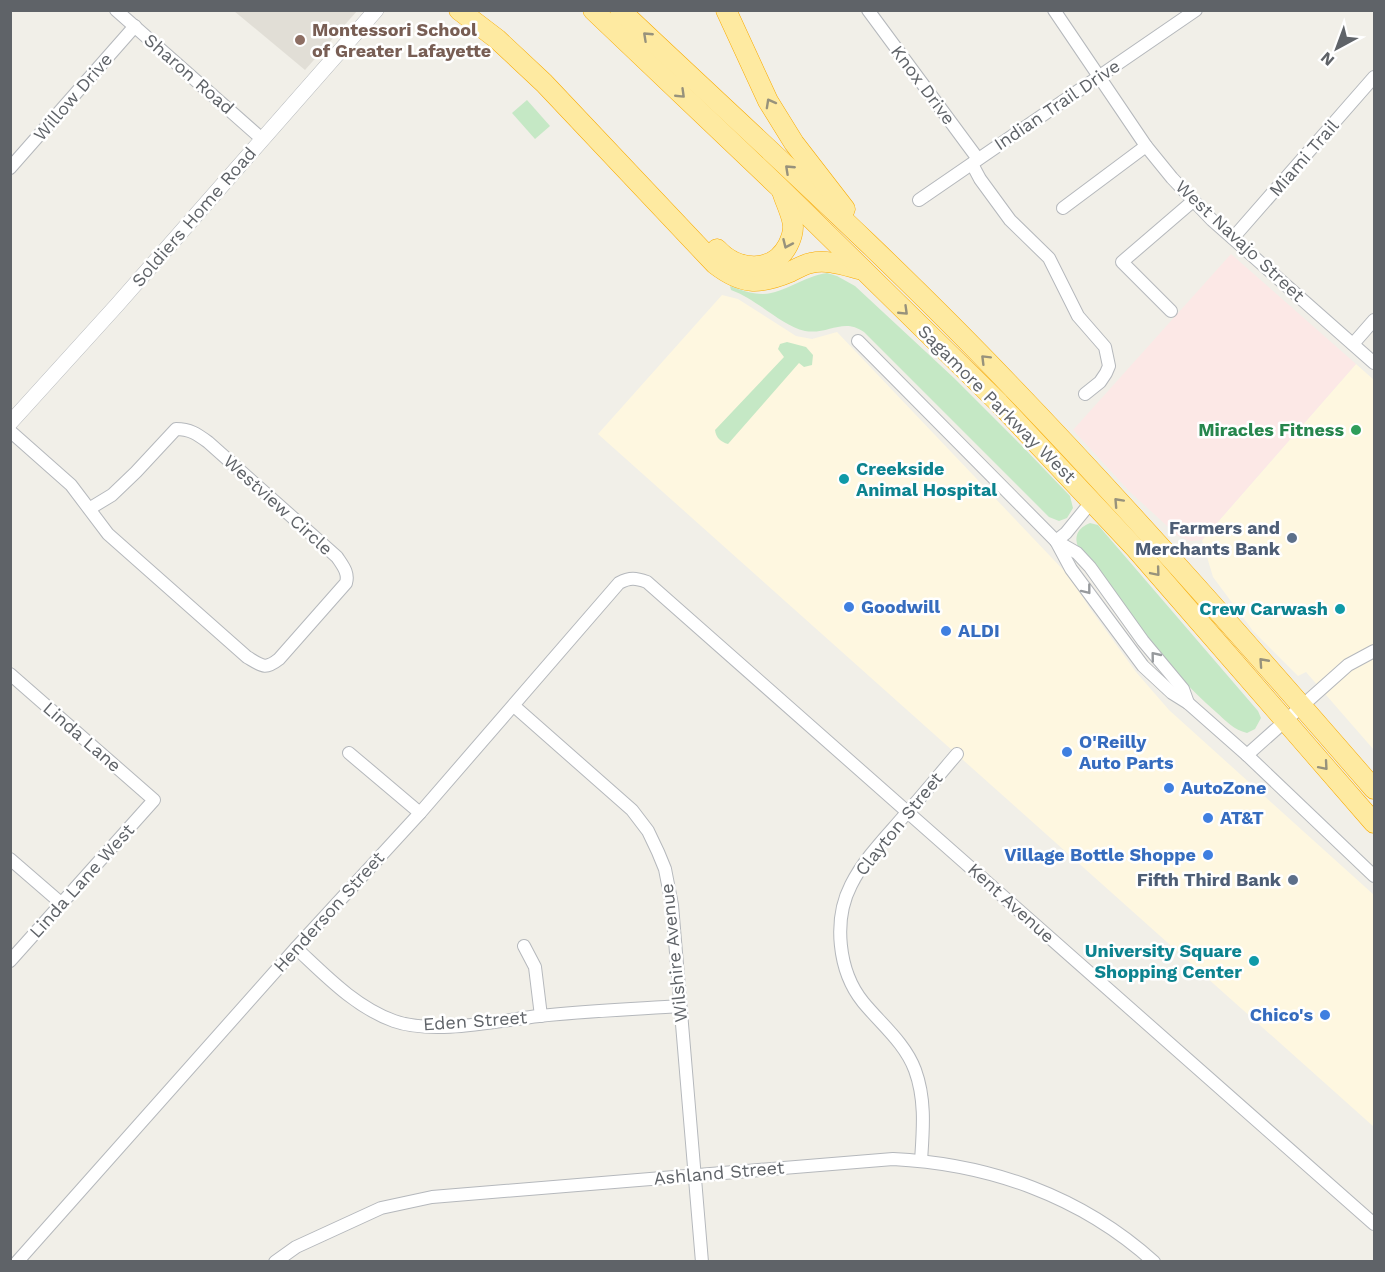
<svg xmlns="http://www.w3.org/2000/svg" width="1385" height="1272" font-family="'Work Sans',sans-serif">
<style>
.commercial{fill:#fef7e0}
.education{fill:#e1ded6}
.medical{fill:#fce8e6}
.green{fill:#c5e8c5}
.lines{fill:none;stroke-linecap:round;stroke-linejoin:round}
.minor-casing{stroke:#b5b8bc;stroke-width:14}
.tertiary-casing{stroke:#b5b8bc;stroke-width:16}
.trunk-casing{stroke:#f9ab00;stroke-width:21}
.minor{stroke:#fff;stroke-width:12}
.tertiary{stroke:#fff;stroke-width:15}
.trunk{stroke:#feeaa1;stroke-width:20}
.oneway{stroke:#97927c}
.oneway2{stroke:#979a9d}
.education-dot{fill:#8d6e63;stroke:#fff;stroke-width:2}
.leisure-dot{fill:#2e9e5b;stroke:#fff;stroke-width:2}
.culture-dot{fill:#0f9aa8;stroke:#fff;stroke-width:2}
.service-dot{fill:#5c6f8a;stroke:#fff;stroke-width:2}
.shop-dot{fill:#3f7fe0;stroke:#fff;stroke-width:2}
.labels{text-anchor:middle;stroke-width:5;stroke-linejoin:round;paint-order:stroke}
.education-label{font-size:18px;font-weight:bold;fill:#785e54;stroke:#fff;text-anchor:start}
.street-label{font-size:18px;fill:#5f6368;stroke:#fff}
.leisure-label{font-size:18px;font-weight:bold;fill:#27864d;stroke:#fff;text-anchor:end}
.culture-label{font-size:18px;font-weight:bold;fill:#0d838f;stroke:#fff;text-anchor:end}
.service-label{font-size:18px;font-weight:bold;fill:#4e5e75;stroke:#fff;text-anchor:end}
.shop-label{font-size:18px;font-weight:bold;fill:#366cbe;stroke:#fff;text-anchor:start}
</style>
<rect width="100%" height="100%" fill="#f1efe8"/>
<!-- commercial -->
<g class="commercial">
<path d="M722 295 738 299 796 336 812 339 837 332 1071 578 1089 607 1136 672 1169 710 1374 895V1127L598 434Z"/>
<path d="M1356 364 1374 380V750L1306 672 1298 676 1253 631 1213 577 1202 540Z"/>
</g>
<!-- education -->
<path class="education" d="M234 11H357L305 70Z"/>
<!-- medical -->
<path class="medical" d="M1231 254 1356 364 1202 540 1190 541 1178 536 1129 491 1073 430Z"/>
<!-- green -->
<g class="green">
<path d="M527 100 550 126 535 139 512 113Z"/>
<path d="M827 273 837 276 855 286 954 378 1023 447 1070 496 1073 508 1067 518 1059 521 1049 517 864 332C843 317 828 335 805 331 780 325 757 299 731 290L730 286C741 290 751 294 763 294 785 293 804 276 827 273Z"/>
<path d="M787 342 806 347 813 355 812 365 804 367 799 363 728 444C721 442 716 438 715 430L784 357 778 349 780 344Z"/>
<path d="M1090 523 1098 525 1258 711 1261 718 1255 729 1247 733C1234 730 1226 721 1216 712 1162 665 1122 605 1079 549 1073 536 1078 528 1090 523Z"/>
</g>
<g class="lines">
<defs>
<g id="minor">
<path d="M116 10 262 139"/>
<path d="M868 10 978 159"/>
<path d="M1054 10 1146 146 1172 178 1212 220 1374 363"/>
<path d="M972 164 980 179 1010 220 1049 258 1078 316 1105 347 1109 366 1106 373 1100 382 1085 394"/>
<path d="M10 168 135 26"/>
<path d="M919 200 1196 10"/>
<path d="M1063 208 1146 146"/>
<path d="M1233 238 1374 77"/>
<path d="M1171 311 1122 262 1193 201"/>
<path d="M858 341 1056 541 1077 553 1090 567 1143 641 1183 689 1188 703"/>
<path d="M1353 344 1374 320"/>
<path d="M10 431 71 485 108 534 247 657C262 666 265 670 279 659L346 583C349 573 343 566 337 557L208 442C197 434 190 429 176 429L136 472 112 495 89 509"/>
<path d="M1056 541 1071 569 1143 666 1172 693 1188 703 1247 755 1374 876"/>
<path d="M1056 541 1066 533 1092 501"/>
<path d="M10 674 154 800 10 961"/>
<path d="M514 706 632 810 648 831 658 852 665 869 672 905 702 1262"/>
<path d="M349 753 420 813"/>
<path d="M1247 755 1348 665 1374 651"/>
<path d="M10 859 62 904"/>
<path d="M524 946 535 967 541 1016"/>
<path d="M296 948C325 975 355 1007 394 1021 434 1035 496 1021 539 1016 585 1011 633 1009 680 1006"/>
<path d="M921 1161C923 1130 926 1100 915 1070 905 1043 881 1024 863 1002 838 971 833 920 851 885 864 859 885 838 904 816 922 796 939 775 957 754"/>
<path d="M17 1262 296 948 420 813 619 583C630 577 636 578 647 582L1374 1224"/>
<path d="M275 1262 296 1247 381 1208 432 1197 893 1159C990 1164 1081 1196 1154 1262"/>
</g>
<path id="tertiary" d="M10 423 117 305 376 10"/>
<g id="trunk">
<path d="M459 10 497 39 544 83 715 264C742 285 759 285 790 272 796 269 804 264 811 263 828 259 846 266 863 270"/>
<path d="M593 10 781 189 999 403 1136 549 1374 823"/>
<path d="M620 10C751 134 885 254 1009 384 1135 515 1255 652 1374 789"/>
<path d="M726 10 768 101 794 143 845 209"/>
<path d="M717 249C737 271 773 274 788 245 790 241 793 233 793 227 793 216 785 202 782 191"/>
</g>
</defs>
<!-- minor casing -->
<use href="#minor" class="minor-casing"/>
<!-- tertiary casing -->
<use href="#tertiary" class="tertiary-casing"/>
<!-- trunk casing -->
<use href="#trunk" class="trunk-casing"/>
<!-- minor -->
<use href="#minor" class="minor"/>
<!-- tertiary -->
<use href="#tertiary" class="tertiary"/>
<!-- trunk -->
<use href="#trunk" class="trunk"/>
</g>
<!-- one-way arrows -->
<defs><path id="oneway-chevron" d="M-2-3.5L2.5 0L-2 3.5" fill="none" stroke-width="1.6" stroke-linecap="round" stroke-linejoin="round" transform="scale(1.5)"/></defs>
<g class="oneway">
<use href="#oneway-chevron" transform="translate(647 36) rotate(-137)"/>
<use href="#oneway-chevron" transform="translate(681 94) rotate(44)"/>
<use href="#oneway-chevron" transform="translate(770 103) rotate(-119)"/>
<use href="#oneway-chevron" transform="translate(789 169) rotate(-137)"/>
<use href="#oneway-chevron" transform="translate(787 244) rotate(114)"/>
<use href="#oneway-chevron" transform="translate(904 311) rotate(44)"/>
<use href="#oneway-chevron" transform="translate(985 359) rotate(-135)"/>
<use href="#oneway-chevron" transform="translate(1118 502) rotate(-133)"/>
<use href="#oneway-chevron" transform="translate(1156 572) rotate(50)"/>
<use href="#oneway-chevron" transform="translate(1263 662) rotate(-132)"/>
<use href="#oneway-chevron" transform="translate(1324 766) rotate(49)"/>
</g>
<g class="oneway2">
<use href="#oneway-chevron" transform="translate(1087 590) rotate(52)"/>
<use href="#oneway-chevron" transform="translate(1155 656) rotate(-129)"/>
</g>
<!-- markers -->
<circle class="education-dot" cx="300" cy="40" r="6"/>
<circle class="leisure-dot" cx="1356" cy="430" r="6"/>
<g class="culture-dot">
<circle cx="844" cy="479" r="6"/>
<circle cx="1340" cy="609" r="6"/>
<circle cx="1254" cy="961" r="6"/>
</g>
<g class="service-dot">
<circle cx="1292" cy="538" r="6"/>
<circle cx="1293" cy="880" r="6"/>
</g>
<g class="shop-dot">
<circle cx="849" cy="607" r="6"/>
<circle cx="946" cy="631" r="6"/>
<circle cx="1067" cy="752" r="6"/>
<circle cx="1169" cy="788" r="6"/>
<circle cx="1208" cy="818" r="6"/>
<circle cx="1208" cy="855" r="6"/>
<circle cx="1325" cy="1015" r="6"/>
</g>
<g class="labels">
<!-- education labels -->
<g class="education-label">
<text x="312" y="36">Montessori School<tspan x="312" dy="21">of Greater Lafayette</tspan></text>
</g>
<!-- street labels -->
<g class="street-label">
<text transform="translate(189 74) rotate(41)" y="6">Sharon Road</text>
<text transform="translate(923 85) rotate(53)" y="6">Knox Drive</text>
<text transform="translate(73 97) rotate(-49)" y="6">Willow Drive</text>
<text transform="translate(1057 105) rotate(-34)" y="6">Indian Trail Drive</text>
<text transform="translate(1304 158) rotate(-49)" y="6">Miami Trail</text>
<text transform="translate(194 217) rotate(-49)" y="6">Soldiers Home Road</text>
<text transform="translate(1240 241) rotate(43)" y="6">West Navajo Street</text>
<text transform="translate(997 404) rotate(45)" y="6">Sagamore Parkway West</text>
<text transform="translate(278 505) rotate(42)" y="6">Westview Circle</text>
<text transform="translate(82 737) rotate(41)" y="6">Linda Lane</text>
<text transform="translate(899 824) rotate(-51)" y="6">Clayton Street</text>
<text transform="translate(82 881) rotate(-48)" y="6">Linda Lane West</text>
<text transform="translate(1011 903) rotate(42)" y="6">Kent Avenue</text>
<text transform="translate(329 912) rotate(-48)" y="6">Henderson Street</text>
<text transform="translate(674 953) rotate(-96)" y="6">Wilshire Avenue</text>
<text transform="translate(475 1021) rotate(-4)" y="6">Eden Street</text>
<text transform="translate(719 1173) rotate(-5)" y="6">Ashland Street</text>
</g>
<!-- leisure labels -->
<g class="leisure-label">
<text x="1344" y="436">Miracles Fitness</text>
</g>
<!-- culture labels -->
<g class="culture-label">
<text x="856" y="475" text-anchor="start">Creekside<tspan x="856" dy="21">Animal Hospital</tspan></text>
<text x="1328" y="615">Crew Carwash</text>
<text x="1242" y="957">University Square<tspan x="1242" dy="21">Shopping Center</tspan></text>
</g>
<!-- service labels -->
<g class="service-label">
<text x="1280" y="534">Farmers and<tspan x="1280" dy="21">Merchants Bank</tspan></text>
<text x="1281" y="886">Fifth Third Bank</text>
</g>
<!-- shop labels -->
<g class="shop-label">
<text x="861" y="613">Goodwill</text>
<text x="958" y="637">ALDI</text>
<text x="1079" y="748">O'Reilly<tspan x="1079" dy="21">Auto Parts</tspan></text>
<text x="1181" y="794">AutoZone</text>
<text x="1220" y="824">AT&amp;T</text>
<text x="1196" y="861" text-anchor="end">Village Bottle Shoppe</text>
<text x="1313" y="1021" text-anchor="end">Chico's</text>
</g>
</g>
<!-- border -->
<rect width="1385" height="1272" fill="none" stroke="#5f6368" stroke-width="24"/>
<!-- north arrow -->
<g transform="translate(1337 48) rotate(221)" stroke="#ffffff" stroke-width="4.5" paint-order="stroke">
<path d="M0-4.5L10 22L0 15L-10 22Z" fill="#5f6368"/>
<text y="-9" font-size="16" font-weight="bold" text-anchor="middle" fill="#5f6368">N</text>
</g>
</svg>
